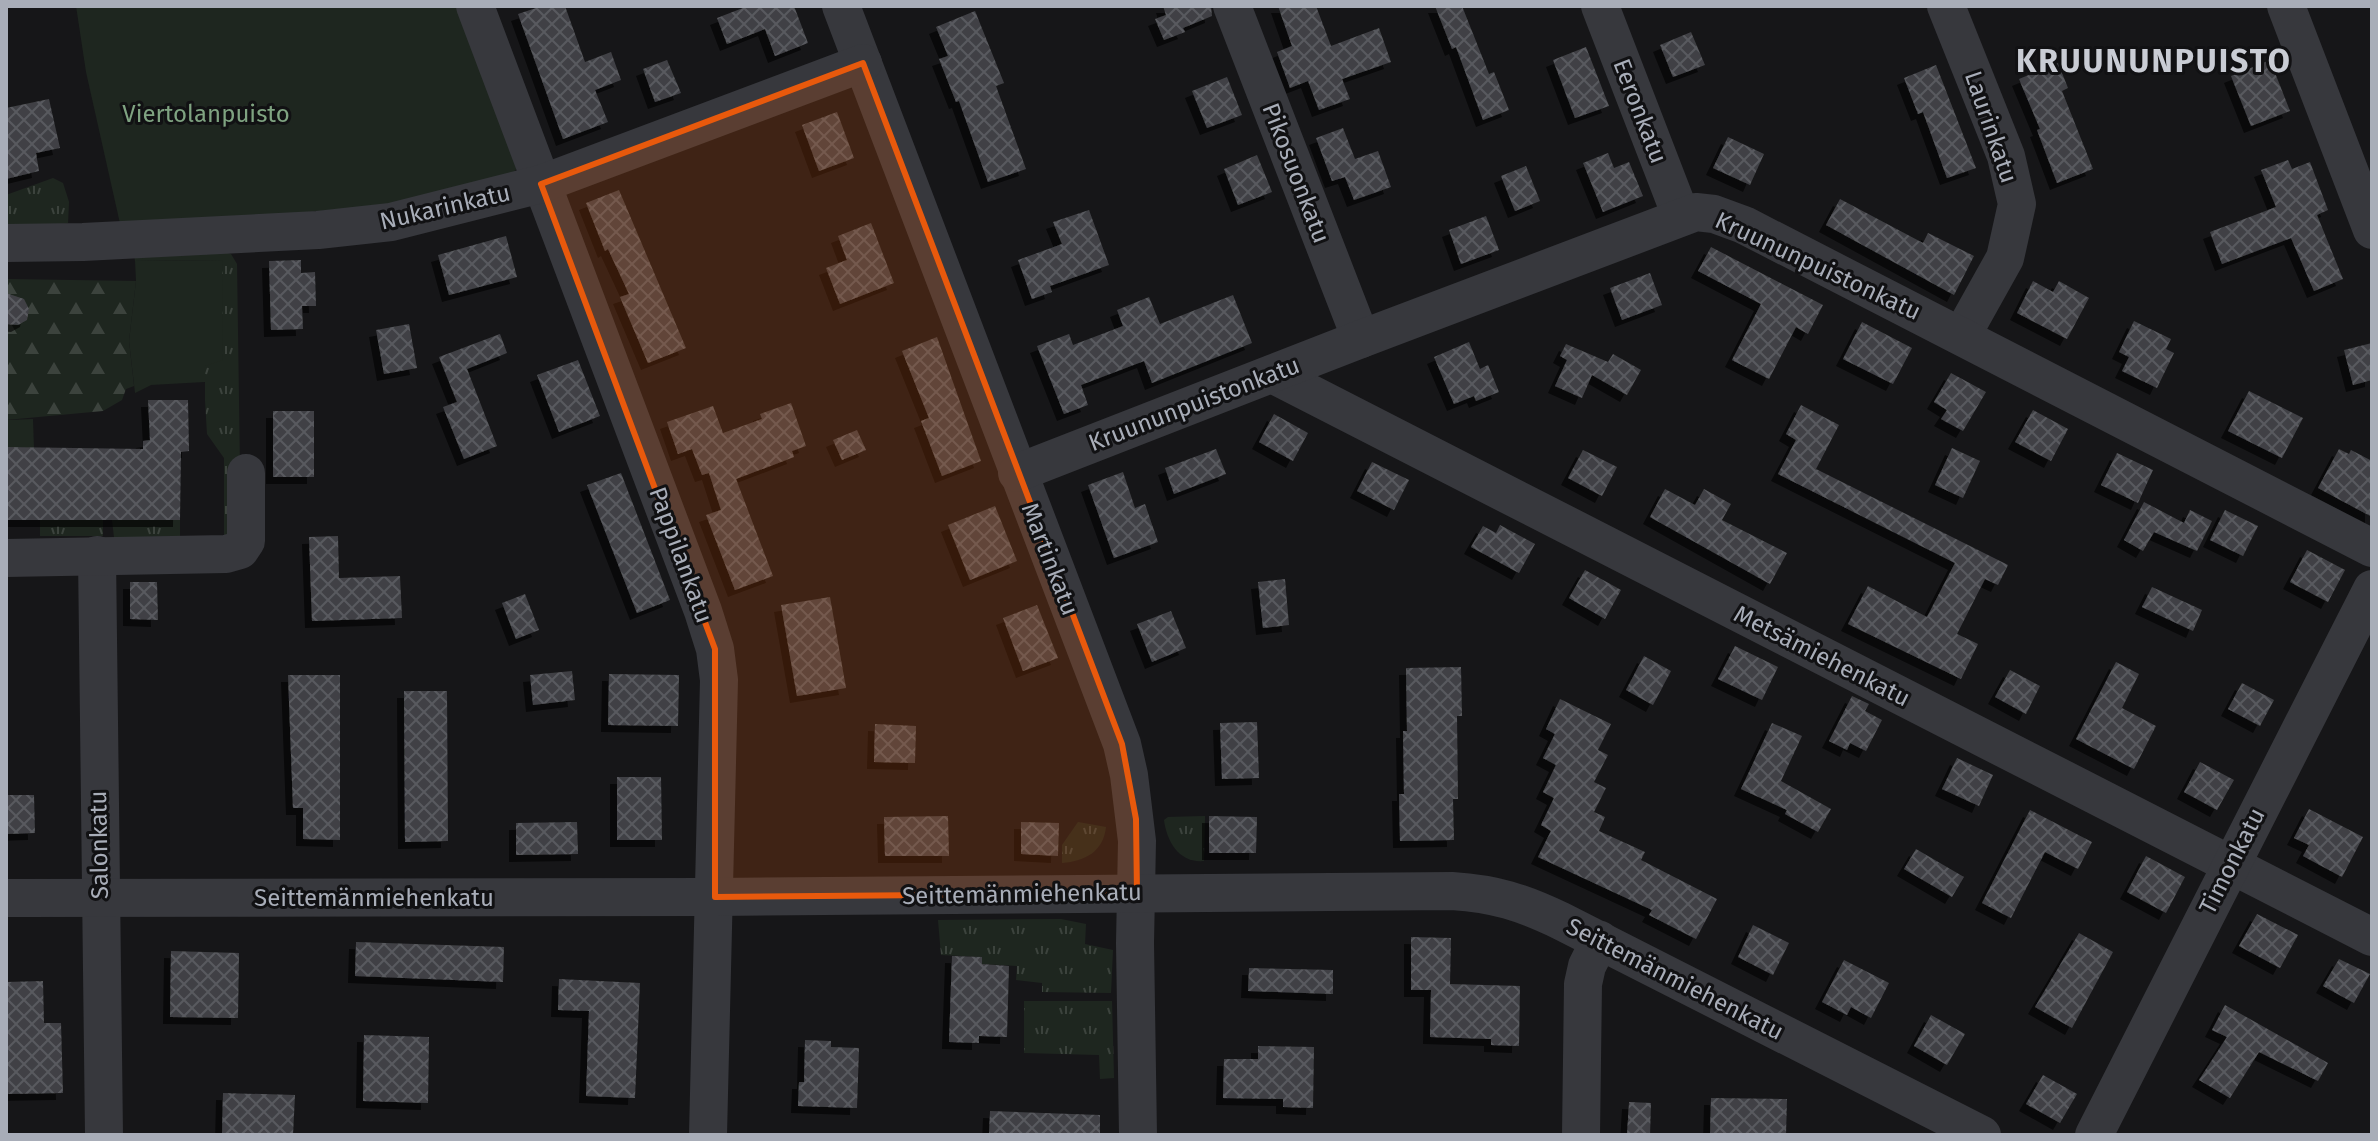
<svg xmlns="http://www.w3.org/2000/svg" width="2378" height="1141" font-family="'Fira Sans',sans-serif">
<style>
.grass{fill:url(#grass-tufts)}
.forest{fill:url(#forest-firs)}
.green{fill:#1e261f}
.building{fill:url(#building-cross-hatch);filter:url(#shadow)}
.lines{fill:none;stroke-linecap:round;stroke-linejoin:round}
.minor{stroke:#37383d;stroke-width:38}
.marked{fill:#e8590c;fill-opacity:0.2;stroke:#e8590c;stroke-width:6;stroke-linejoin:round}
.labels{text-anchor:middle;stroke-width:6;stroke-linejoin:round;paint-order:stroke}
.street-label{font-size:24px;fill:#a8adb8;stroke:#111113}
.park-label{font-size:24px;fill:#7fa381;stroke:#111113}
.district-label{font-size:32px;font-weight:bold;letter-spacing:2px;fill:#c9ccd4;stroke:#111113}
</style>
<defs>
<pattern id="grass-tufts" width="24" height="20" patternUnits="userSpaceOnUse" patternTransform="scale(2)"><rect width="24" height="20" fill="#1e261f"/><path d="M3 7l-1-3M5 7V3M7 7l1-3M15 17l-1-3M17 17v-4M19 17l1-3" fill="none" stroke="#3c433d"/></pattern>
<pattern id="forest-firs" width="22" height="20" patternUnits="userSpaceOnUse" patternTransform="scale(2)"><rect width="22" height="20" fill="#1e261f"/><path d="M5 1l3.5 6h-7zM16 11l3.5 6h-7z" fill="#3c433d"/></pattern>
<pattern id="building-cross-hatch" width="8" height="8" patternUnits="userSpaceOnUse" patternTransform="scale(2)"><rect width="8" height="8" fill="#404145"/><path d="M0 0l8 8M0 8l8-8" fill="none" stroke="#595a5e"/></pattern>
<filter id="shadow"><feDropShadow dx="-7" dy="7" stdDeviation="0" flood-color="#0009"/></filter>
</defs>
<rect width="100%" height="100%" fill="#161618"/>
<!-- grass -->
<g class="grass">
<path d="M53 178 63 183 69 202 68 223 6 231V195Z"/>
<path d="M225 252 231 254 237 264 240 471 231 535 224 536V458L207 434 205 400V366L221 260 135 261 134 253Z"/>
<rect x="40" y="520" width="63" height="16"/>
<path d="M112 520H180V537H114Z"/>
<path d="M1205 816 1204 861C1179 863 1167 842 1164 820L1168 817Z"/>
<path d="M1078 822 1106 827C1103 852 1085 861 1062 863V845Z"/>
<path d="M1061 919 1086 924 1085 944 1113 950 1111 993 1042 992V983L1016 980 1017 966 982 964 981 957 941 955 938 920Z"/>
<path d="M1024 1001H1112L1114 1078 1100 1079 1099 1055 1024 1053Z"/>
</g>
<!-- forest -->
<path class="forest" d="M6 279 136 281 129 341 134 386 126 389 122 400 103 411 6 420Z"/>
<!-- green -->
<g class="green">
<path d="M76 6H460L518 167 507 180 437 201 121 228 86 72Z"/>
<path d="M222 260 223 360 205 366V382L151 385 135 393 129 341 136 281 135 261Z"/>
<path d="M33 419 34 448 6 447V420Z"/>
</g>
<!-- building -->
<g class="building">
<path d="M542 6H565L585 62 611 52 621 80 595 90 608 122 563 139 518 14Z"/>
<path d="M748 6H794L808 43 775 56 765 29 727 44 717 18Z"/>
<path d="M1163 6H1211L1212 16 1183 28 1185 32 1164 40 1155 19 1166 15Z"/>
<path d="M1278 6H1316L1331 46 1379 28 1391 62 1342 79 1350 99 1319 110 1308 81 1290 88 1277 52 1292 46Z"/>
<path d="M1435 6H1462L1489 74 1494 72 1509 110 1483 120 1456 47 1452 49Z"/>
<path d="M975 11 1004 83 996 86 1026 169 988 182 959 101 956 102 939 59 948 56 936 27Z"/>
<path d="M1691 32 1705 65 1673 77 1660 45Z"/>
<path d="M1586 47 1609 106 1575 118 1553 60Z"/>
<path d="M667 60 681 93 655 102 643 69Z"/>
<path d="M2270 60 2290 111 2251 126 2231 76Z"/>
<path d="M2058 63 2068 88 2062 91 2093 169 2057 183 2037 130 2040 129 2019 79Z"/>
<path d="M1936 65 1976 168 1947 178 1923 112 1918 114 1904 78Z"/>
<path d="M1227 77 1242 115 1207 128 1192 91Z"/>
<path d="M49 99 60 148 36 153 39 171 6 179V108Z"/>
<path d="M837 112 854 158 819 171 802 125Z"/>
<path d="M1343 128 1355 159 1378 151 1391 187 1354 200 1345 177 1332 181 1316 138Z"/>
<path d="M1728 137 1764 154 1750 185 1713 168Z"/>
<path d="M1608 153 1614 168 1629 162 1643 196 1603 212 1583 163Z"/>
<path d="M1257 155 1272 192 1238 205 1224 169Z"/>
<path d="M2288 160 2292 169 2310 162 2328 210 2317 215 2343 279 2314 291 2291 238 2222 264 2210 232 2276 207 2261 170Z"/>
<path d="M1526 166 1540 201 1515 211 1501 176Z"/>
<path d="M619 190 686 348 648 363 620 297 629 294 608 249 605 251 586 203Z"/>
<path d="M1840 199 1923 243 1928 233 1974 256 1954 295 1826 225Z"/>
<path d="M1089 210 1109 265 1050 286 1052 292 1032 299 1018 260 1062 244 1053 222Z"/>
<path d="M1486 216 1499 250 1461 264 1449 230Z"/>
<path d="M871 223 894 283 840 304 826 268 847 260 838 236Z"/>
<path d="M506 236 517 277 449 295 438 255Z"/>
<path d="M1711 247 1823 305 1808 334 1796 327 1769 379 1732 360 1761 304 1698 271Z"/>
<path d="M301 260V273L315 272 316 306H302L303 329 271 330 269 261Z"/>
<path d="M1650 273 1662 305 1622 320 1610 288Z"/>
<path d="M2033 281 2053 292 2059 281 2089 298 2067 339 2017 313Z"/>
<path d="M6 293 24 299 29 309 27 320 18 325 6 324Z"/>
<path d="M1233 295 1252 343 1152 383 1144 361 1081 385 1088 405 1064 414 1037 346 1069 334 1073 345 1123 326 1117 310 1149 297 1160 324Z"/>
<path d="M2134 321 2171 339 2166 349 2174 353 2157 388 2122 371 2129 357 2119 352Z"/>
<path d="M1862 322 1912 348 1893 384 1843 359Z"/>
<path d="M409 324 417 368 384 374 376 330Z"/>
<path d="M500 334 507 353 467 369 497 446 464 459 443 407 457 402 439 357Z"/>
<path d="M937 337 981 461 942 476 921 421 929 418 902 351Z"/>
<path d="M1469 342 1480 369 1488 365 1499 392 1476 401 1474 396 1454 404 1434 357Z"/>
<path d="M2372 343V380L2353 385 2344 350Z"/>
<path d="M1566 344 1608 362 1613 354 1641 370 1627 395 1592 375 1582 398 1555 386 1567 360 1560 356Z"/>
<path d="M578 360 600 416 559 432 537 375Z"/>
<path d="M1951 373 1986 392 1963 431 1941 419 1947 410 1934 402Z"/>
<path d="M2249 391 2303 418 2282 458 2228 431Z"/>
<path d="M148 400H188L189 451 181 452 180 520H7L6 447 143 449V441L150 440Z"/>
<path d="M791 403 806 446 792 451 794 457 736 479 773 576 735 590 706 515 721 510 709 473 702 475 692 449 678 454 667 422 713 406 723 433 762 419 760 414Z"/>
<path d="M1801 405 1839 425 1816 469 2008 565 1998 585 1985 579 1957 634 1978 644 1961 679 1848 624 1868 586 1927 617 1955 563 1778 474 1796 440 1786 434Z"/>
<path d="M2033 410 2068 429 2051 461 2015 442Z"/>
<rect x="273" y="411" width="41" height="66"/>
<path d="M1274 414 1308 433 1293 461 1259 442Z"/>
<path d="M857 430 866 450 842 460 833 440Z"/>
<path d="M1952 448 1980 461 1963 498 1935 485Z"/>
<path d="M1216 449 1226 474 1174 494 1165 468Z"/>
<path d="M2339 449 2349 454 2351 450 2372 461V517L2318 488Z"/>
<path d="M1583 450 1617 467 1602 496 1568 478Z"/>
<path d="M2117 453 2153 470 2138 503 2101 485Z"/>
<path d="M1372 462 1409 480 1394 510 1357 491Z"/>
<path d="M1123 472 1135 508 1145 504 1158 542 1114 558 1088 485Z"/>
<path d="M621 473 670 600 637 613 587 485Z"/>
<path d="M1665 489 1695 505 1704 489 1731 504 1722 520 1787 553 1770 584 1650 517Z"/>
<path d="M2144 502 2184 523 2190 510 2212 521 2197 551 2154 532 2143 551 2124 540Z"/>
<path d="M995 506 1017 561 970 580 948 525Z"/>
<path d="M2225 510 2258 526 2243 556 2210 540Z"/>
<path d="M1500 525 1535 544 1519 573 1471 547 1483 526 1496 533Z"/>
<path d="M338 536 339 578 400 576 402 618 312 621 309 537Z"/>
<path d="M2307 550 2345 570 2328 602 2290 582Z"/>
<path d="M1585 570 1621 590 1605 619 1569 598Z"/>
<path d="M1285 579 1289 625 1263 628 1258 582Z"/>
<path d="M130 582H157L158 620 130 619Z"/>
<path d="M2152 587 2202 610 2193 631 2142 607Z"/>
<path d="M525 594 539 630 516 639 502 603Z"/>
<path d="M830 597 846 688 797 696 781 605Z"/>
<path d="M1037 605 1058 658 1023 671 1003 618Z"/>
<path d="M1171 611 1186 648 1152 662 1137 624Z"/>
<path d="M1735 646 1778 667 1762 700 1718 679Z"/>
<path d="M1644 656 1671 671 1653 705 1626 690Z"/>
<path d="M2116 662 2139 674 2122 708 2156 726 2134 769 2076 739Z"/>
<path d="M1461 667 1462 716H1457L1458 799H1453L1454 840 1400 841 1399 794H1404L1403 731H1407L1406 668Z"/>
<path d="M2010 670 2040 686 2026 714 1995 697Z"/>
<path d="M572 671 575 700 533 705 530 675Z"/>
<path d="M609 674 679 675 678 726 608 725Z"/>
<path d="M288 675H340V840L303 839V808H293Z"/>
<path d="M2242 683 2274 700 2260 726 2228 709Z"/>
<path d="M404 691H447L448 841 405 842Z"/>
<path d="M1852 696 1869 704 1865 711 1882 720 1866 751 1850 743 1847 750 1829 741Z"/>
<path d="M1560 699 1611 724 1598 750 1608 755 1594 782 1606 788 1594 812 1605 817 1599 831 1645 852 1641 860 1717 899 1696 939 1649 915 1652 910 1538 857 1551 831 1541 825 1554 798 1543 792 1556 765 1543 758 1555 734 1546 729Z"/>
<path d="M1257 722 1259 778 1222 779 1220 723Z"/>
<path d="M1772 723 1802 736 1781 781 1831 809 1818 832 1785 814 1787 810 1741 789Z"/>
<path d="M875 724 916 726 915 763 874 762Z"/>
<path d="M1957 758 1993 775 1979 806 1942 789Z"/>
<path d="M2200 762 2234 780 2217 810 2184 792Z"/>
<path d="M617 777H661L662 840H617Z"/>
<path d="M6 795H34L35 833 6 834Z"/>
<path d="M2309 809 2363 837 2342 877 2303 856 2309 845 2294 838Z"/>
<path d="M2030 810 2092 842 2078 869 2045 852 2011 918 1982 903Z"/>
<path d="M948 816 949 856H885L884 817Z"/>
<path d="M1209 816 1257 817 1256 853H1209Z"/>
<path d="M577 822 578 854 516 855V823Z"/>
<path d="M1021 822 1059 823 1058 856 1021 854Z"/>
<path d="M1916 849 1964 877 1952 897 1904 869Z"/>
<path d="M2146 856 2185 877 2166 913 2127 892Z"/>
<path d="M2257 914 2298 935 2280 968 2239 946Z"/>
<path d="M1753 925 1789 943 1773 975 1738 957Z"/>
<path d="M2079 933 2113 952 2072 1028 2035 1007Z"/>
<path d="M1411 937 1451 938 1450 984 1520 986 1519 1046 1491 1045V1039L1430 1037 1431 990H1411Z"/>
<path d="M356 942 504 947 503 982 355 976Z"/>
<path d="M171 951 239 953 238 1018 170 1017Z"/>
<path d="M952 956 982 957V964L1009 966 1007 1037 979 1036V1043L949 1042Z"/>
<path d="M2339 959 2370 974 2354 1003 2323 986Z"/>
<path d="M1844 960 1889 983 1871 1018 1851 1007 1847 1015 1822 1002Z"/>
<path d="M1249 968 1333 970V994L1248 991Z"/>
<path d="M559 979 640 983 635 1098 586 1096 589 1011 558 1010Z"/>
<path d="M43 981 44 1023H61L63 1093 6 1094V982Z"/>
<path d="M2225 1005 2328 1063 2318 1081 2259 1052 2230 1098 2199 1080 2227 1037 2212 1030Z"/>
<path d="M1931 1015 1965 1034 1947 1065 1914 1046Z"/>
<path d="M364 1035 429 1037 428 1103 363 1101Z"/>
<path d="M805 1040 831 1041V1047L859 1048 857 1108 798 1106 799 1082H804Z"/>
<path d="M1258 1046 1314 1047 1313 1108 1283 1107V1099L1223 1098 1224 1059H1258Z"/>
<path d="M2043 1075 2077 1094 2060 1123 2026 1104Z"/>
<path d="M223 1093 295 1095 293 1135H222Z"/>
<path d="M1711 1098 1787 1099 1786 1135H1710Z"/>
<path d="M1629 1102 1651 1103 1650 1135H1627Z"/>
<path d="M990 1111 1100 1115V1135H989Z"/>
</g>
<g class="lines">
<!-- minor -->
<g class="minor">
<path d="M475 6 703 611 715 649 719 680 708 1135"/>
<path d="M841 6 1122 744 1129 775 1137 841 1135 943 1138 1135"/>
<path d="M1232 6 1361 339"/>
<path d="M1600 6 1681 216"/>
<path d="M1946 6 2006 156 2017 204 2005 258 1962 335"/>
<path d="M2286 6 2372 230"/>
<path d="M6 243 83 242 318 230 391 222 541 184 863 63"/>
<path d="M1272 374 2372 937"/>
<path d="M1017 473 1361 339 1696 212 1714 214 1744 225 2372 548"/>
<path d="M97 555 104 1135"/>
<path d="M6 558 226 554 240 550 246 541V473"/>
<path d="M6 898 715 897 1452 891C1496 894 1521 902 1561 921L1982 1135"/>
<path d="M1581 1135 1583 984 1587 966 1600 940"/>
<path d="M2094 1135 2372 589"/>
</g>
</g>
<!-- marked area -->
<path class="marked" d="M863 63 1122 744 1136 819 1137 893 715 897V649L541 184Z"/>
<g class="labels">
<!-- street labels -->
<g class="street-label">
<text transform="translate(1640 111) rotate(69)" y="8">Eeronkatu</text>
<text transform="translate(1991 127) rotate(71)" y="8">Laurinkatu</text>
<text transform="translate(1296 173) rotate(69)" y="8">Pikosuonkatu</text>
<text transform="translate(445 207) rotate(-13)" y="8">Nukarinkatu</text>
<text transform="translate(1818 266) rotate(25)" y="8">Kruununpuistonkatu</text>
<text transform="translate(1194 404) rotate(-21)" y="8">Kruununpuistonkatu</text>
<text transform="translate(681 555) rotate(70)" y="8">Pappilankatu</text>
<text transform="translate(1050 559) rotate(69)" y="8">Martinkatu</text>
<text transform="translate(1822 656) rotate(27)" y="8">Metsämiehenkatu</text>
<text transform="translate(99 845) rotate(-91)" y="8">Salonkatu</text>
<text transform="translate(2232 861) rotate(-63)" y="8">Timonkatu</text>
<text transform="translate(1022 894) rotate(-1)" y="8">Seittemänmiehenkatu</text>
<text x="374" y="906">Seittemänmiehenkatu</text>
<text transform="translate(1675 979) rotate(27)" y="8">Seittemänmiehenkatu</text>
</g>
<!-- park labels -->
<g class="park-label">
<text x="206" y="122">Viertolanpuisto</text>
</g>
<!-- district labels -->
<g class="district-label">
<text x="2154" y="72">KRUUNUNPUISTO</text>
</g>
</g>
<!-- border -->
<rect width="2378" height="1141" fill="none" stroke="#a8adb8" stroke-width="16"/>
</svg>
